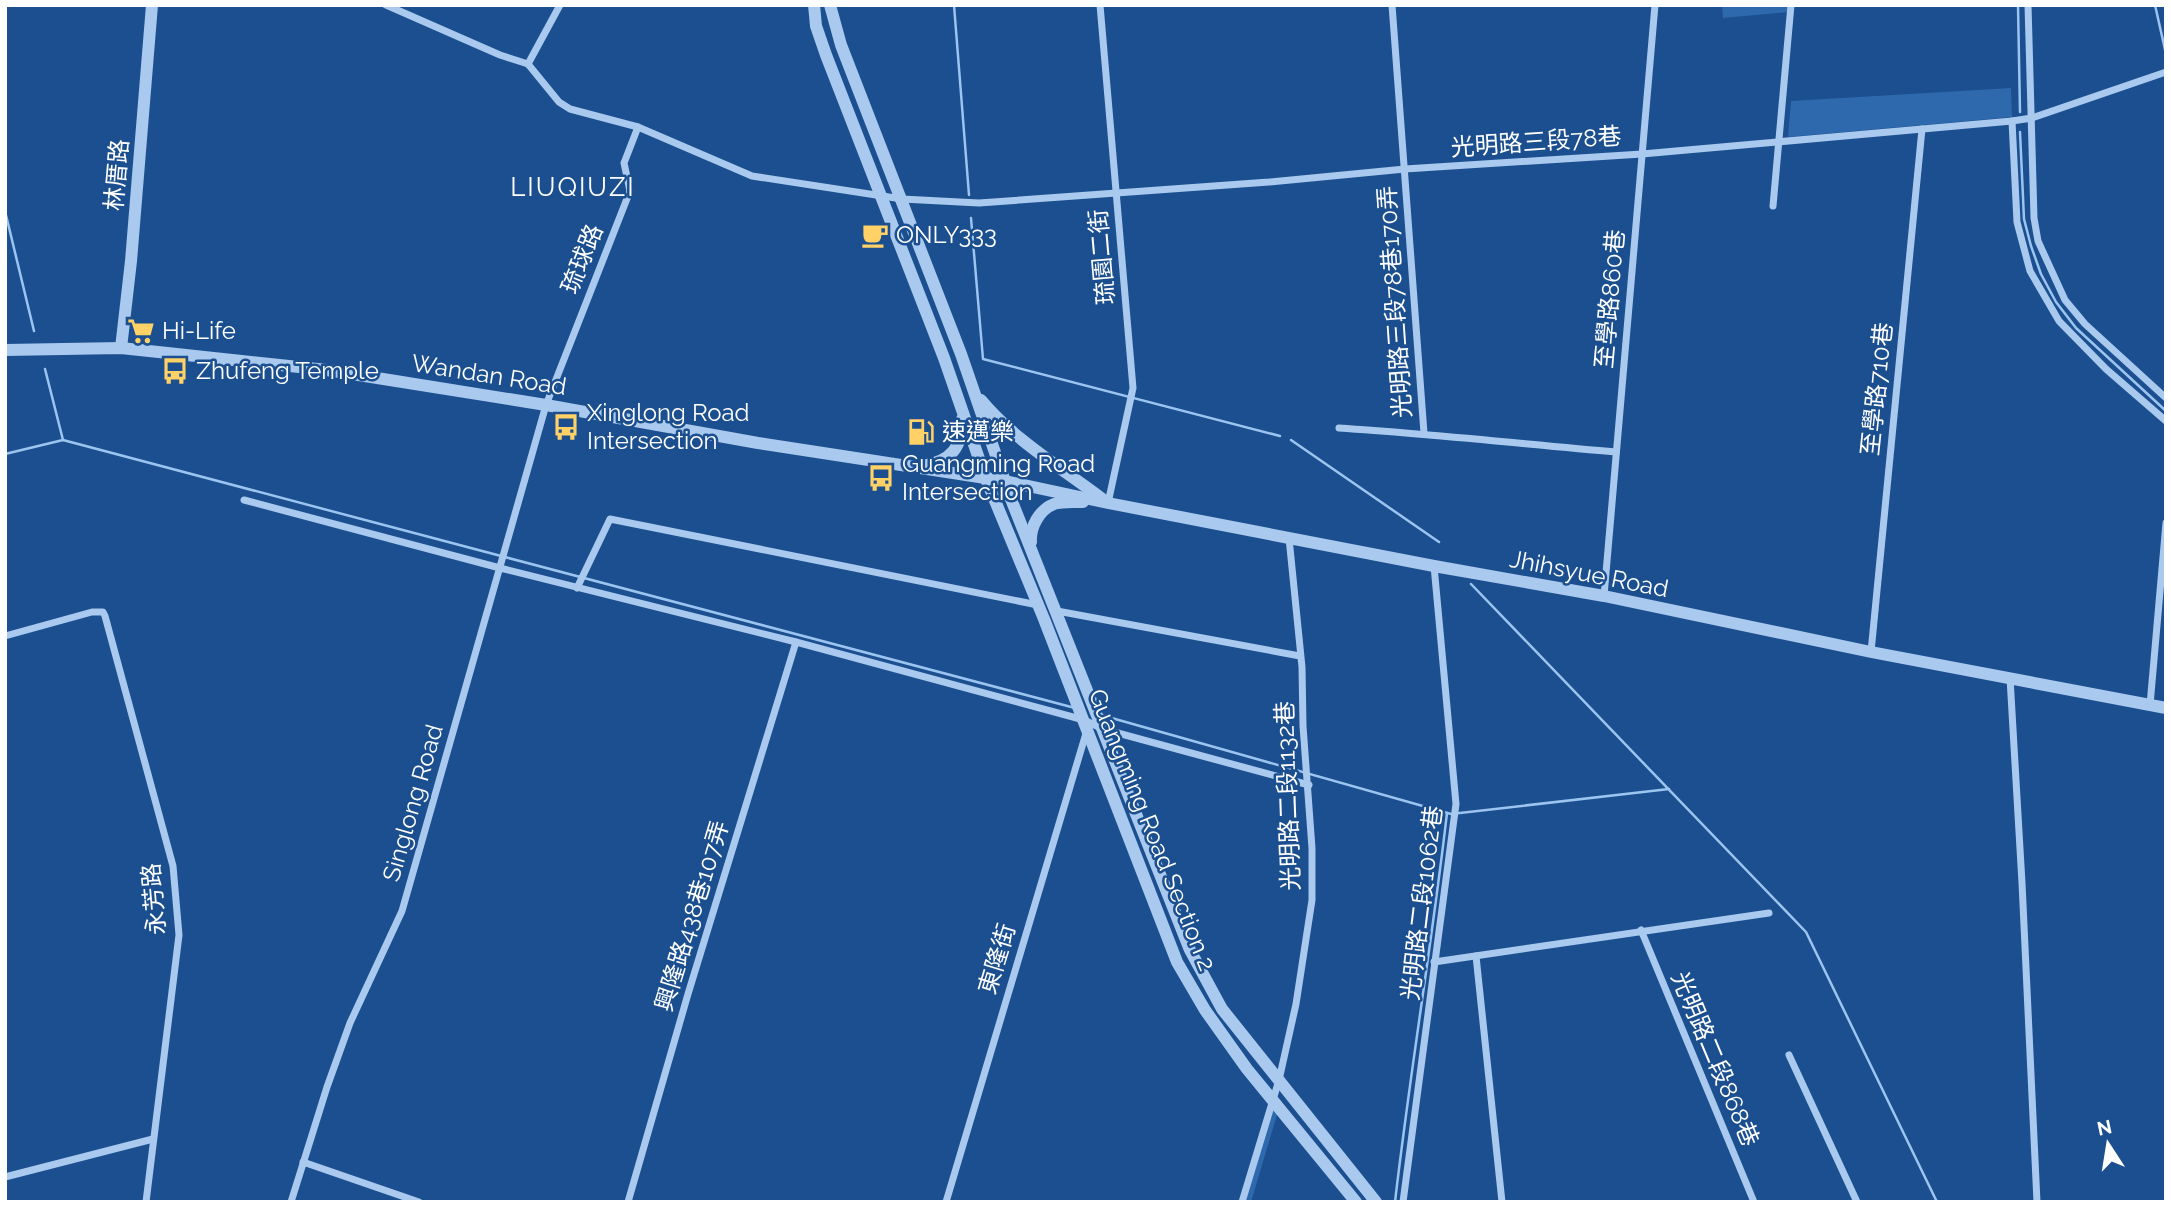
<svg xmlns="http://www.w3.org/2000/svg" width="2171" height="1207" font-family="Raleway,'Noto Sans TC',sans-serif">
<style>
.green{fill:#2e69ad}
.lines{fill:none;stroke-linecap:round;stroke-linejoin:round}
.stream{stroke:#9cc4f0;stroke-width:2.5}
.minor{stroke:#a9c9ee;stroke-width:7}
.tertiary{stroke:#a9c9ee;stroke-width:12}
.labels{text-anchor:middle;stroke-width:5;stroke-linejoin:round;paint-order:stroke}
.street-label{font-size:24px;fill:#fff;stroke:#1b4f8f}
.poi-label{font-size:24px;fill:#fff;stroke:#1b4f8f;text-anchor:start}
.neighbourhood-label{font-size:26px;letter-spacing:2px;fill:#fff;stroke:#1b4f8f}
</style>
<rect width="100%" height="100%" fill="#1b4f8f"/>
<!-- green -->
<g class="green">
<path d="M1722 5H1790L1789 12 1723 18Z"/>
<path d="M2011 88 2012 117 1788 137 1791 101Z"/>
<path d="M1273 1100 1279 1108 1251 1202H1241Z"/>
</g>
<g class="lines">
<!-- stream -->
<g class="stream">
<path d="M954 5 969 195"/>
<path d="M2018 5 2020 112"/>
<path d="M2155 5 2166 54"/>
<path d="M2020 132 2024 219 2031 246 2041 274 2056 302 2076 328 2166 411"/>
<path d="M5 211 34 331"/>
<path d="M971 218 983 359 1280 436"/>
<path d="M45 369 63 440"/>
<path d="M1291 440 1439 542"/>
<path d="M5 454 63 440 1075 708"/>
<path d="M1471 584 1806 932 1937 1202"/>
<path d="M1101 715 1451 814 1669 789"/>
<path d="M1395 1202C1410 1072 1432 943 1447 813"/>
</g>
<!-- minor -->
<g class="minor">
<path d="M386 5 500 55 528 64"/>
<path d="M1100 5 1133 388 1108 503"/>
<path d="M1392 5 1424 433"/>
<path d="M2028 5 2034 218 2038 241 2065 300 2085 324 2166 398"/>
<path d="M528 64 559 102 570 109 638 127 752 176 902 199 979 203 1269 182 1405 169 1642 154 2012 121 2032 118 2166 72"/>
<path d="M528 64 560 5"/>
<path d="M2012 121 2017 222 2030 271 2059 321 2106 369 2166 421"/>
<path d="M1773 206 1791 5"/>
<path d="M1339 428C1432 434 1524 444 1616 452"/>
<path d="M244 500 500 568 796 642 1084 720 1103 729 1309 785"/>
<path d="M577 588 610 519 1038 605"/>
<path d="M1604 596 1655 5"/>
<path d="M1057 611 1300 656"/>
<path d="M5 636 92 612H103L105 616 173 866 179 935 146 1202"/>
<path d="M1871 652 1922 129"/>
<path d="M2010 678 2022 883 2037 1202"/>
<path d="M2150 705 2166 523"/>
<path d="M1641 930 1754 1202"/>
<path d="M1476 956 1502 1202"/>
<path d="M1434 962 1769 913"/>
<path d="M1789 1055 1857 1202"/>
<path d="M303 1162 419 1202"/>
<path d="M5 1177 153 1139"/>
<path d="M291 1202 327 1087 350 1023 402 911 546 405 630 191 624 163 638 127"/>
<path d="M628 1202 688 994 796 642"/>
<path d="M946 1202 1087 730"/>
<path d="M1242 1202 1279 1080 1296 1004 1312 900V848L1303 726 1302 667 1289 538"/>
<path d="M1403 1202 1456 804 1434 566"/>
</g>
<!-- tertiary -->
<g class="tertiary">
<path d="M814 5 816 26 826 55 944 358 986 479 1044 619 1177 962 1205 1010 1247 1069 1356 1202"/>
<path d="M830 5 841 45 961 354 1011 499 1190 950 1222 1009 1376 1202"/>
<path d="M121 348 131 261 152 5"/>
<path d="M5 350 121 348 327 370 546 405 758 443 1005 481 1108 503 1434 566 1604 596 1871 652 2166 708"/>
<path d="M981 400C1015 441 1062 468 1105 501"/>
<path d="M923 466C951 461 963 447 962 419"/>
<path d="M1031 542C1030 527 1039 510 1054 504 1062 501 1074 502 1083 502"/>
</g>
</g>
<!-- icons -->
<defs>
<symbol id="cafe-bare" viewBox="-9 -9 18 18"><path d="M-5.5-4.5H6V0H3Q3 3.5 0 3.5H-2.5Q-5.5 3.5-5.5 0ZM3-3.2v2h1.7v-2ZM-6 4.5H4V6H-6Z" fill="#ffd166" stroke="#1b4f8f" stroke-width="2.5" paint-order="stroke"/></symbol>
<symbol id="supermarket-bare" viewBox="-9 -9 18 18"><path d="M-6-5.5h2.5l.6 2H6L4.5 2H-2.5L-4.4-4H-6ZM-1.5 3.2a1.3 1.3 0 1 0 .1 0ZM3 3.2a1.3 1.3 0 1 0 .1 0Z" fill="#ffd166" stroke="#1b4f8f" stroke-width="2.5" paint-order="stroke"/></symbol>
<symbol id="bus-bare" viewBox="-9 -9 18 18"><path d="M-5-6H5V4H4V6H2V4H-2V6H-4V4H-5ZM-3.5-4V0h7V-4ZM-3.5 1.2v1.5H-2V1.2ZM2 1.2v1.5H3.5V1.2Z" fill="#ffd166" stroke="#1b4f8f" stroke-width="2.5" paint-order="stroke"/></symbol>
<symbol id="fuel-bare" viewBox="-9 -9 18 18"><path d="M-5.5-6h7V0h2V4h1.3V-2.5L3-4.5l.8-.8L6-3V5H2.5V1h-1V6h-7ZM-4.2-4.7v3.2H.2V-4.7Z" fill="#ffd166" stroke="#1b4f8f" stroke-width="2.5" paint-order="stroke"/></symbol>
</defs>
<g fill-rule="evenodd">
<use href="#cafe-bare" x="856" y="216" width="38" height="38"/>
<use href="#supermarket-bare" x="122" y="312" width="38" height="38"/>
<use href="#bus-bare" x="156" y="352" width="38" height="38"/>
<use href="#bus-bare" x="547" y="408" width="38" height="38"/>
<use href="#fuel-bare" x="902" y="413" width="38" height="38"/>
<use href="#bus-bare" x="862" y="459" width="38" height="38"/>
</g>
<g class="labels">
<!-- street labels -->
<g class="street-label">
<text transform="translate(1536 142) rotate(-4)" y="8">光明路三段78巷</text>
<text transform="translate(117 175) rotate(-85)" y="8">林厝路</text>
<text transform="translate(1102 257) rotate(-95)" y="8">琉園二街</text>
<text transform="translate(582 259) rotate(-68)" y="8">琉球路</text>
<text transform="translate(1610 299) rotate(-85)" y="8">至學路860巷</text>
<text transform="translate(1395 302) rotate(-94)" y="8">光明路三段78巷170弄</text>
<text transform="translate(489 375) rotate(9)" y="8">Wandan Road</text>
<text transform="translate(1877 389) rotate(-84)" y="8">至學路710巷</text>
<text transform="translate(1589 574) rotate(11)" y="8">Jhihsyue Road</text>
<text transform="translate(1288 796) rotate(-92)" y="8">光明路二段1132巷</text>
<text transform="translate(413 803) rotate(-74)" y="8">Singlong Road</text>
<text transform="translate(1152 830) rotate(68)" y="8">Guangming Road Section 2</text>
<text transform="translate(154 899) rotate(-95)" y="8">永芳路</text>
<text transform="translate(1422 903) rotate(-83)" y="8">光明路二段1062巷</text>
<text transform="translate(692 916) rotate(-73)" y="8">興隆路438巷107弄</text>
<text transform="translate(997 959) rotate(-73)" y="8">東隆街</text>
<text transform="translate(1715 1059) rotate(67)" y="8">光明路二段868巷</text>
</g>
<!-- poi labels -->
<g class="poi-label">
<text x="896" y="243">ONLY333</text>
<text x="162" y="339">Hi-Life</text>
<text x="196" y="379">Zhufeng Temple</text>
<text x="587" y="421">Xinglong Road<tspan x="587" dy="28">Intersection</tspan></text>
<text x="942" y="440">速邁樂</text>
<text x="902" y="472">Guangming Road<tspan x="902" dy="28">Intersection</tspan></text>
</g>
<!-- neighbourhood labels -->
<g class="neighbourhood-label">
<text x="573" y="196">LIUQIUZI</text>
</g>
</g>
<!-- border -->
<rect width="2171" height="1207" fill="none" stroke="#ffffff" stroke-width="14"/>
<!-- north arrow -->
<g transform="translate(2108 1144) rotate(348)" stroke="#1b4f8f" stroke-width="5" paint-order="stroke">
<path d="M0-5L12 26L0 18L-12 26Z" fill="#ffffff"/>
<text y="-10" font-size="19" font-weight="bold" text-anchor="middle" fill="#ffffff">N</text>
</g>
</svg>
